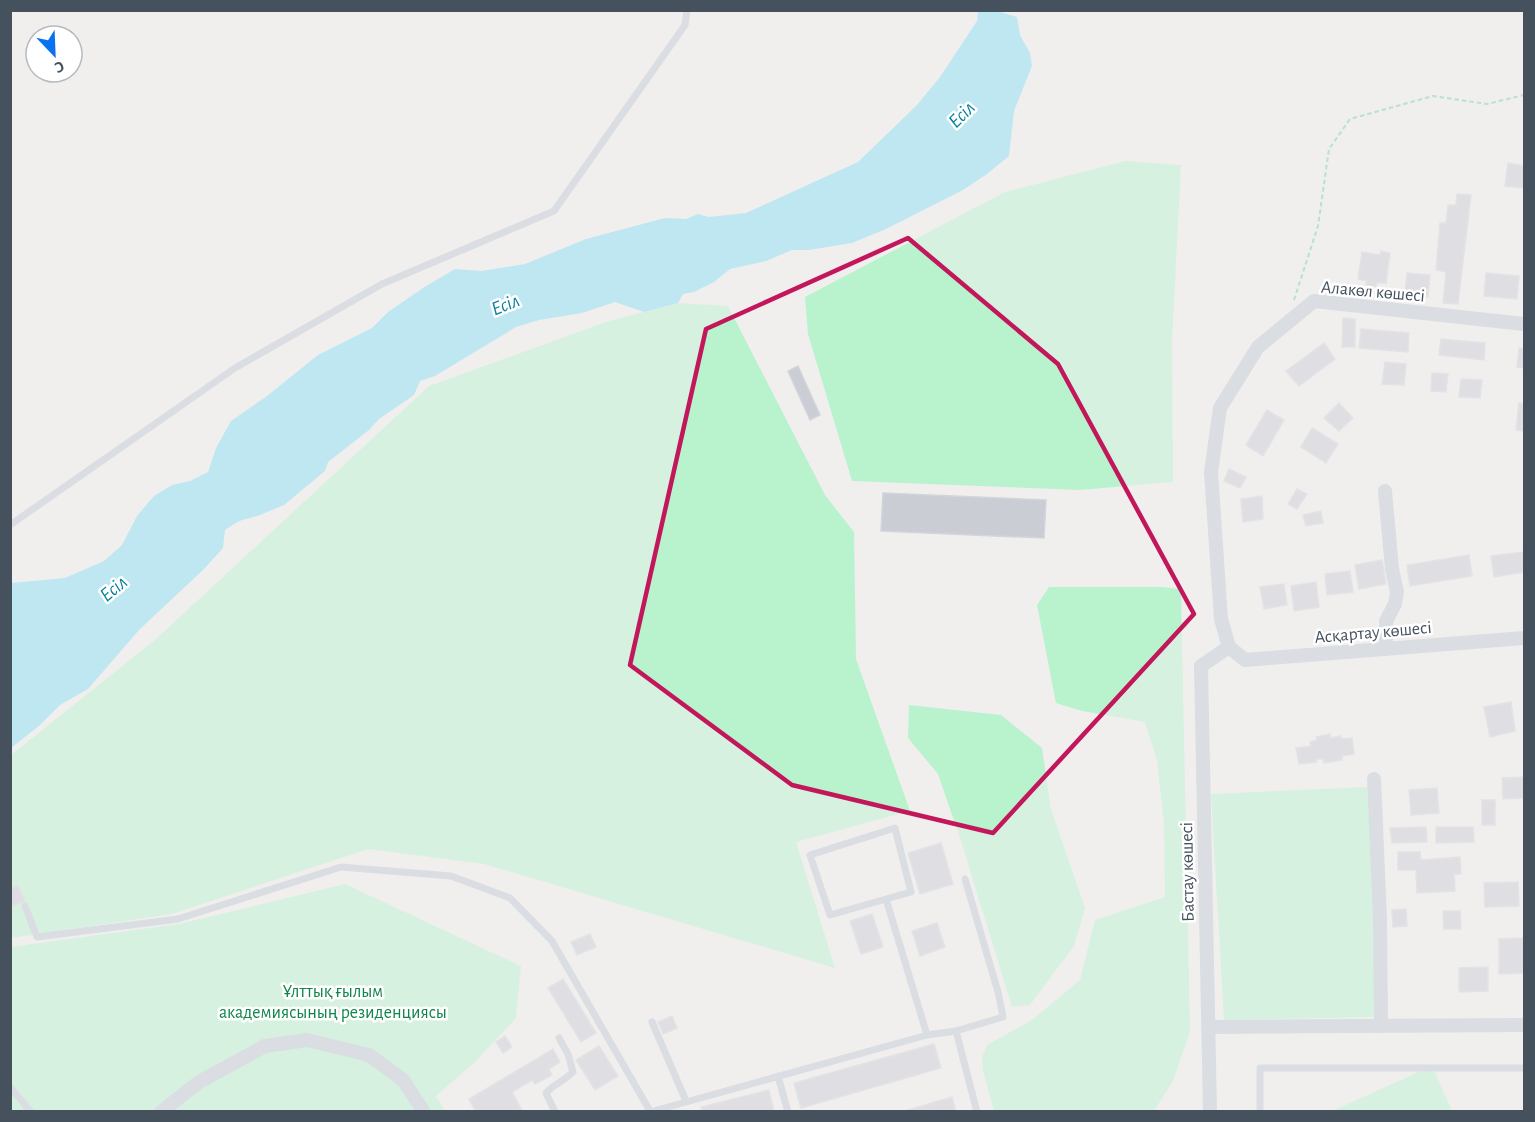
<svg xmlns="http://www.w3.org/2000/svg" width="1535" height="1122" font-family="'Alegreya Sans',sans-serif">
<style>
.green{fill:#b9f3ce}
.water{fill:#82def3}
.building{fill:#cacdd4;stroke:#d2d5db;stroke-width:1.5}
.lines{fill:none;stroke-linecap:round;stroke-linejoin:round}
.path{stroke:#6ed4a0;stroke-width:2;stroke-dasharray:4.5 3;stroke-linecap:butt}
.lane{stroke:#bec9d2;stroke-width:7}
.street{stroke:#bec9d2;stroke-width:14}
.marked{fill:none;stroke:#c2185b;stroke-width:4.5;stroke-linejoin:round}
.labels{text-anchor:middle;stroke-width:5;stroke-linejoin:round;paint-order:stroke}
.street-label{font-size:18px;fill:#45525e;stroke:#fff}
.park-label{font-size:18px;fill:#0f8648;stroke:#fff}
.water-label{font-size:20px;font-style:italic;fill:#03809d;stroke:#fff}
</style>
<rect width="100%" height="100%" fill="#f1eeee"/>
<!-- green -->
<g class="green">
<path d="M1125 161 1181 165 1172 342 1173 482 1080 490 852 481 808 334 805 297 1005 192Z"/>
<path d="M678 303 728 306 825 495 854 532 856 659 910 811 796 842 835 968 484 864 368 849 172 914 11 938V755L156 639 429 386 606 322Z"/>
<path d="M1049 587H1161L1181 589 1190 1032 1173 1081 1154 1111H994L983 1071 982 1057 987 1045 1032 1020 1080 980 1095 920 1165 897 1164 826 1157 760 1145 722 1082 711 1056 703 1037 605Z"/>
<path d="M909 705 1001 715 1042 748 1051 809 1085 908 1074 946 1030 1005 1012 1007 961 841 938 774 908 738Z"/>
<path d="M1367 787 1373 886 1375 1017 1224 1020 1211 794Z"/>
<path d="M345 884 521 966 516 1018 475 1062 436 1096 445 1111 11 1112 10 947 179 924Z"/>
<path d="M1432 1066 1452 1111 1330 1112Z"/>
</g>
<!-- water -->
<path class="water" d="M978 11H997L1017 17 1020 35 1030 53 1032 66 1014 111 1009 156 987 174 963 190 886 229 852 243 809 250H792L766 261 730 269 714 282 694 292 683 294 678 303 644 312 615 302 582 313 539 320 516 327 435 376 420 381 414 395 379 419 369 430 328 462 325 471 284 505 260 515 239 521 225 530 223 548 204 569 139 630 88 689 60 705 39 726 11 748V583L65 578 104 561 122 545 137 516 154 496 172 485 190 481 208 472 216 448 231 421 267 396 318 355 372 328 388 312 426 286 455 269 481 271 525 264 586 239 665 218 686 219 698 214 709 217 746 213 858 162 917 105 940 77 977 21Z"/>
<!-- building -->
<g class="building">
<path d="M1508 163 1524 166V188L1505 186Z"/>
<path d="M1457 194 1471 195 1458 304 1443 303 1446 272 1436 270 1440 223H1446L1448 205H1456Z"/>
<path d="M1381 251 1390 253 1386 283H1377L1376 287 1366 285 1367 281 1358 279 1362 252 1380 255Z"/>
<path d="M1407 273 1430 275 1428 297 1405 295Z"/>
<path d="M1486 273 1519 276 1517 299 1484 296Z"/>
<path d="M1343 318 1355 319V347H1342Z"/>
<path d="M1361 329 1409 333 1408 352 1359 348Z"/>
<path d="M1441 339 1485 343 1484 360 1439 355Z"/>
<path d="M1324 343 1335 359 1299 386 1286 371Z"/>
<path d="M1519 348 1524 349V368L1517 367Z"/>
<path d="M1385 362 1406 364 1404 385 1382 384Z"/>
<path d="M798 366 820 415 810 420 788 371Z"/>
<path d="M1432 373 1448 374 1446 392 1431 391Z"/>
<path d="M1461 379 1482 380 1480 398 1459 397Z"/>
<path d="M1339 403 1353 418 1339 431 1324 418Z"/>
<path d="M1519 403 1524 404V431L1516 430Z"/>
<path d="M1267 410 1284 420 1263 456 1246 445Z"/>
<path d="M1312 428 1338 444 1326 463 1301 447Z"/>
<path d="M1229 469 1246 477 1240 488 1224 481Z"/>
<path d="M1297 489 1307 494 1297 509 1288 504Z"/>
<path d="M883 493 1046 500 1044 538 881 531Z"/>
<path d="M1262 496 1263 519 1243 522 1241 499Z"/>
<path d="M1321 511 1323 523 1306 526 1303 515Z"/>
<path d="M1524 552V572L1494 577 1491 556Z"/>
<path d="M1469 555 1472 576 1410 586 1407 565Z"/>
<path d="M1382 560 1386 584 1359 589 1355 565Z"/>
<path d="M1350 571 1353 592 1327 595 1325 574Z"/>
<path d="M1316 582 1319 607 1294 611 1291 586Z"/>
<path d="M1284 584 1287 605 1264 609 1260 587Z"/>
<path d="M1511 702 1515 731 1490 737 1484 707Z"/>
<path d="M1330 734V738L1341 736V739L1352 738 1354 754 1342 756V760L1324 763 1323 759H1316V762L1299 764 1296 748 1311 746 1310 742 1317 740 1316 737Z"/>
<path d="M1524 777V798L1503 799 1502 778Z"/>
<path d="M1437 788 1439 813 1411 815 1409 790Z"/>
<rect x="1482" y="800" width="13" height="25"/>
<path d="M1426 827 1427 842 1392 843 1390 828Z"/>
<path d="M1436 827H1473L1474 842 1436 843Z"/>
<path d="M941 843 953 884 920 894 908 853Z"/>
<path d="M1398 852H1420L1421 860 1460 857 1461 874H1454L1455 891 1417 893 1416 870H1398Z"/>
<path d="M1518 882 1519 906 1485 907 1484 883Z"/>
<path d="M18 885 25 901 10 907V888Z"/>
<path d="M1406 909 1407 926 1393 927 1392 910Z"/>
<path d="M1443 911H1460L1461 929H1444Z"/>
<path d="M872 914 883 947 861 954 850 921Z"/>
<path d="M937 923 945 947 920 956 912 931Z"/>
<path d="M590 934 596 947 577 955 571 942Z"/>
<path d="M1524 938V973L1499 974V939Z"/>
<path d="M1488 967V991L1459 992V968Z"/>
<path d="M563 979 596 1033 581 1042 548 988Z"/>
<path d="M672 1016 677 1028 663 1034 658 1022Z"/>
<path d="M505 1036 512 1047 503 1053 496 1042Z"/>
<path d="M934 1044 941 1068 801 1108 794 1083Z"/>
<path d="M599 1046 618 1076 595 1090 576 1060Z"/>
<path d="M553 1049 560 1062 549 1069 552 1075 535 1084 532 1080 512 1092 523 1112H476L469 1099Z"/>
<path d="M769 1090 774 1112H702L701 1107Z"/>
<path d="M952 1097 956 1112H901Z"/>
</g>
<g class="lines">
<!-- path -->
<path class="path" d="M1294 300 1318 226 1329 149 1350 119 1433 96 1487 104 1524 95"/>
<!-- lane -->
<g class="lane">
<path d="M10 525 235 368 382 284 554 211 685 25 687 10"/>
<path d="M886 899 830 915 810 855 895 828 911 892 886 899 927 1035"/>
<path d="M25 906 37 937 178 919 341 867 451 876 510 898 552 941 650 1111"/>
<path d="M652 1022 686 1101"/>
<path d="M956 1031 977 1112"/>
<path d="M778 1076 788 1112"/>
<path d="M10 1087 31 1112"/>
<path d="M555 1112 546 1093C554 1084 564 1081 573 1072L568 1054 559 1038"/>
<path d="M650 1112 927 1035 956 1031 1003 1017 998 992 965 879"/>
<path d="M1260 1112V1068H1524"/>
</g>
<!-- street -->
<g class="street">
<path d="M1385 491 1392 569 1397 592 1395 604 1386 621V649"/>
<path d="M1229 647 1221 619 1211 472 1220 408 1258 347 1314 301 1524 324"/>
<path d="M1229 647 1245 660 1524 638"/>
<path d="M1374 779 1380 919 1381 1026"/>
<path d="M1209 1027 1524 1025"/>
<path d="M161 1112 199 1082 265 1046 307 1040 369 1055 403 1080 424 1112"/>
<path d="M1210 1112 1201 666 1229 647"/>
</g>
</g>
<!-- marked area -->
<path d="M0 0H1535V1122H0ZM908 238 1058 364 1194 614 993 833 792 785 630 665 706 329Z" fill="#f1eeee" fill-opacity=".55" fill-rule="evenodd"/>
<path class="marked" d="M908 238 1058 364 1194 614 993 833 792 785 630 665 706 329Z"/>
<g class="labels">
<!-- street labels -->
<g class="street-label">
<text transform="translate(1373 291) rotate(5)" y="6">Алакөл көшесі</text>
<text transform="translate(1373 632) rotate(-5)" y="6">Асқартау көшесі</text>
<text transform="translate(1187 872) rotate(-91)" y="6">Бастау көшесі</text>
</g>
<!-- park labels -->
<g class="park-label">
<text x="333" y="997">Ұлттық ғылым<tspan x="333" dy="21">академиясының резиденциясы</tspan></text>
</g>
<!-- water labels -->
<g class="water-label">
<text transform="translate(961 114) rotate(-45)" y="7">Есіл</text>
<text transform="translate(505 304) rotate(-22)" y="7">Есіл</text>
<text transform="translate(113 588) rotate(-40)" y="7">Есіл</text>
</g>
</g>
<!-- border -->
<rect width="1535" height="1122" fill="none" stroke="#45525e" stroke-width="24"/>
<!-- north arrow -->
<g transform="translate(54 54) rotate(157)"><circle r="28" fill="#ffffff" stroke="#b5babf" stroke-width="1.5"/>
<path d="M0-4.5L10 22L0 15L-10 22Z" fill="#0a72f0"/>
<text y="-9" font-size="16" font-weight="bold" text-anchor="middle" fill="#45525e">С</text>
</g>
</svg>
